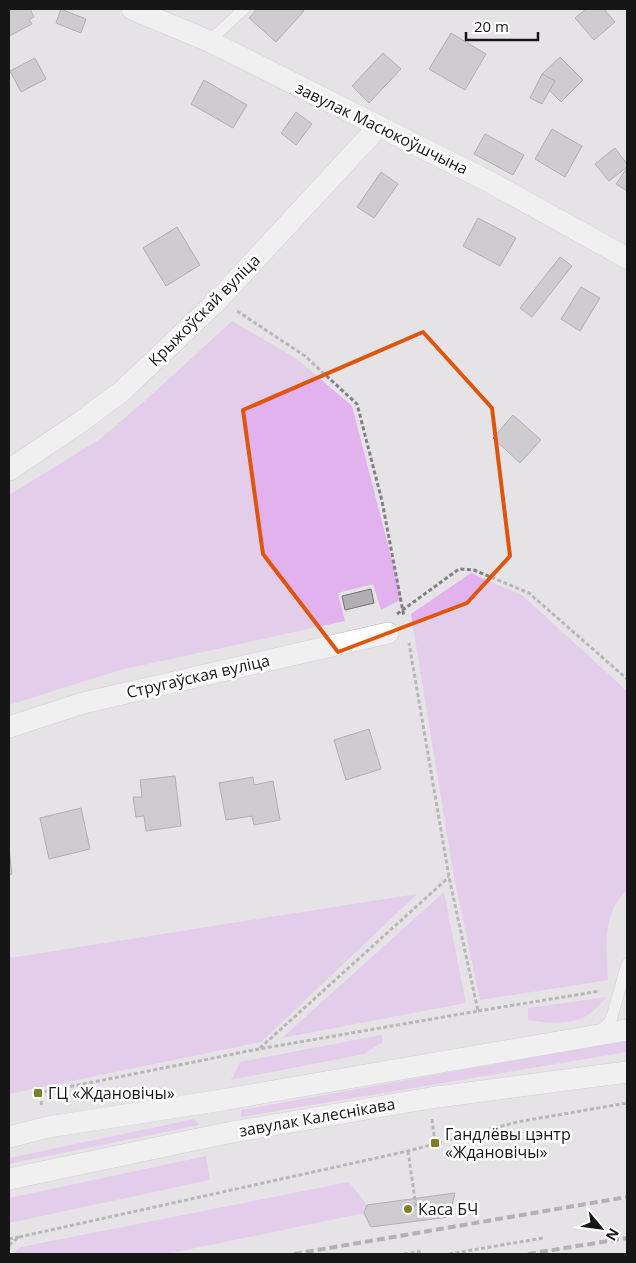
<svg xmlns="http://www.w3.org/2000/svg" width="636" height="1263" font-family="'Open Sans',sans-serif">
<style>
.green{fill:#e2b2ef}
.building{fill:#b1afb2;stroke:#716f71}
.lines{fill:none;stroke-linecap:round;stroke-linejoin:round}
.lane-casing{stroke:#b7b5b8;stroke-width:12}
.street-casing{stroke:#b7b5b8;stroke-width:22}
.path{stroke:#828082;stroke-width:3;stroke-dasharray:4 2.5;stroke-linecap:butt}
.lane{stroke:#fff;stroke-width:11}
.street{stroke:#fff;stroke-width:21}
.rail{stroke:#767577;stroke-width:4;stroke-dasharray:8 4;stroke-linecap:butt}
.marked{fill:none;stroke:#de560d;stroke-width:4;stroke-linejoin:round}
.poi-dot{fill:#7e7e26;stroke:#fff;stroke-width:2}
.labels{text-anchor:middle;stroke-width:5;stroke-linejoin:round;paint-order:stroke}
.street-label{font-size:16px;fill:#171617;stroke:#fff}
.poi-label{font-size:16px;fill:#171617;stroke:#fff;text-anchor:start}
</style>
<rect width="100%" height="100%" fill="#e5e3e6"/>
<!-- green -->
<g class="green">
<path d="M232 321 297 359 352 406 402 599 381 610 373 584 338 593 345 621 120 670 9 705V495L100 439 148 398Z"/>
<path d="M471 573 523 596 627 691V890C601 914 607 948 608 980L480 1000 454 877 411 614Z"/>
<path d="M444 892 466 1003 282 1038Z"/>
<path d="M417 894 261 1042 9 1094V958Z"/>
<path d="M606 997C586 1026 560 1025 528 1020V1008Z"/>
<path d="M381 1035 383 1042 364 1054 231 1080 240 1062Z"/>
<path d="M627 1040V1052L241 1117V1110Z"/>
<path d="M194 1119 199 1125 9 1164V1158Z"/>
<path d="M206 1156 210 1180 9 1223V1198Z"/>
<path d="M349 1182 367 1205 364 1213 167 1254H12L21 1247Z"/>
</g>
<!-- building -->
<g class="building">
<path d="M9 9H30L34 17 29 20 32 24 9 36Z"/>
<path d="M61 9 86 19 81 33 56 23Z"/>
<path d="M257 9H301L304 11 276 42 249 18Z"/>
<path d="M586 9H604L615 22 594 40 575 18Z"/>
<path d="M451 33 486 54 465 90 429 69Z"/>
<path d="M383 53 401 69 369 103 352 86Z"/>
<path d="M560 57 583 80 561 102 549 90 555 81 542 74Z"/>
<path d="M35 58 46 79 21 92 10 71Z"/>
<path d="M542 74 555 81 542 104 530 98Z"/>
<path d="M204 80 247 105 233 128 191 104Z"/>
<path d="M296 112 312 124 296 145 281 133Z"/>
<path d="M552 129 582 146 565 177 535 159Z"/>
<path d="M485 134 524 155 513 175 474 154Z"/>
<path d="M615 148 627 164V167L609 181 595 164Z"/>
<path d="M627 168V191L616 184Z"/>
<path d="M381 172 398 184 374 218 357 207Z"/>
<path d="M478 218 516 238 500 266 463 246Z"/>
<path d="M177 227 200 265 166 286 143 248Z"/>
<path d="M560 257 572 266 532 317 520 308Z"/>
<path d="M581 287 600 298 580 331 561 319Z"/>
<path d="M513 415 541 440 520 463 493 438Z"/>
<path d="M371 589 374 603 345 610 342 596Z"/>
<path d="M369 729 381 769 346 780 334 740Z"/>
<path d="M175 776 181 826 146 831 144 816 136 817 133 797H142L140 780Z"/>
<path d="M253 777 254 785 273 781 280 820 254 825 252 816 226 820 219 783Z"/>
<path d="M81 808 90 849 49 859 40 818Z"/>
<path d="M9 849 12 874 9 875Z"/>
<path d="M455 1193 449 1217 371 1227 364 1213 367 1205Z"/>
</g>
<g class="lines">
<defs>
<g id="lane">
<path d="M209 41 244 9"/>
<path d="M599 1033 611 1020 627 964"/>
</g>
<g id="street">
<path d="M132 9 209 41 488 181 627 258"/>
<path d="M9 470 79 423 121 392 217 301 379 126"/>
<path d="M9 727 83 703 388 633"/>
<path d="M9 1137 48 1127 216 1101 627 1030"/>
<path d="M9 1179 227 1133 430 1098 627 1072"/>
</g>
</defs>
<!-- lane casing -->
<use href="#lane" class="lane-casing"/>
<!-- street casing -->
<use href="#street" class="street-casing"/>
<!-- path -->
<g class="path">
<path d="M237 311 305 356 357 404 382 501 404 617"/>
<path d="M397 614 459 569 474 570 529 593 627 679"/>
<path d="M478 1011 600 991"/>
<path d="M260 1048 449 877"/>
<path d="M42 1105 38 1093 259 1049 478 1011 449 877 409 643"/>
<path d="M432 1119 435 1143"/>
<path d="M408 1151 416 1207"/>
<path d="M9 1239 19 1237"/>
<path d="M9 1245 19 1237 408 1151 517 1122 627 1103"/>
<path d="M404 1254 423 1251"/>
<path d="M449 1254 543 1238"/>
</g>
<!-- lane -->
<use href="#lane" class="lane"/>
<!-- street -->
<use href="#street" class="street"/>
<!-- rail -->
<g class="rail">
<path d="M294 1254 627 1197"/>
<path d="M528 1254 627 1238"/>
</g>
</g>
<!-- marked area -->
<path d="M0 0H636V1263H0ZM423 332 492 408 510 556 467 603 338 652 263 554 243 410Z" fill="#e5e3e6" fill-opacity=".55" fill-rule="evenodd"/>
<path class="marked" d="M423 332 492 408 510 556 467 603 338 652 263 554 243 410Z"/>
<!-- markers -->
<g class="poi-dot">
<rect x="33" y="1088" width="10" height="10" rx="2.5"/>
<rect x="430" y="1138" width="10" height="10" rx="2.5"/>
<circle cx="408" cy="1209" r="5"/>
</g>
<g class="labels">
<!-- street labels -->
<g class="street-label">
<text transform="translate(382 128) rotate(26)" y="6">завулак Масюкоўшчына</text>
<text transform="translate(204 310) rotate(-45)" y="6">Крыжоўскай вуліца</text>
<text transform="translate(198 676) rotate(-13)" y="6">Стругаўская вуліца</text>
<text transform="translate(317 1117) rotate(-10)" y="6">завулак Калеснікава</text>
</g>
<!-- poi labels -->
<g class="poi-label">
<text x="48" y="1099">ГЦ «Ждановічы»</text>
<text x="445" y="1140">Гандлёвы цэнтр<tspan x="445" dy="18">«Ждановічы»</tspan></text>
<text x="418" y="1215">Каса БЧ</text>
</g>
</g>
<!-- border -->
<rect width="636" height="1263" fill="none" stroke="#171617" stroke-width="20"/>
<!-- north arrow -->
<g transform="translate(601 1228) rotate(119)" stroke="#ffffff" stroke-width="4" paint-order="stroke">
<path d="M0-4L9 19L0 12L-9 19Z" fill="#171617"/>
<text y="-8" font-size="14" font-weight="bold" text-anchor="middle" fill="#171617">N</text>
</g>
<!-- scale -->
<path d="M466 32v8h72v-8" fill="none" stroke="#171617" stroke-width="2.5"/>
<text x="474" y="32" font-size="15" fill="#171617" stroke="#ffffff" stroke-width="4" paint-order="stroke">20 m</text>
</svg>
